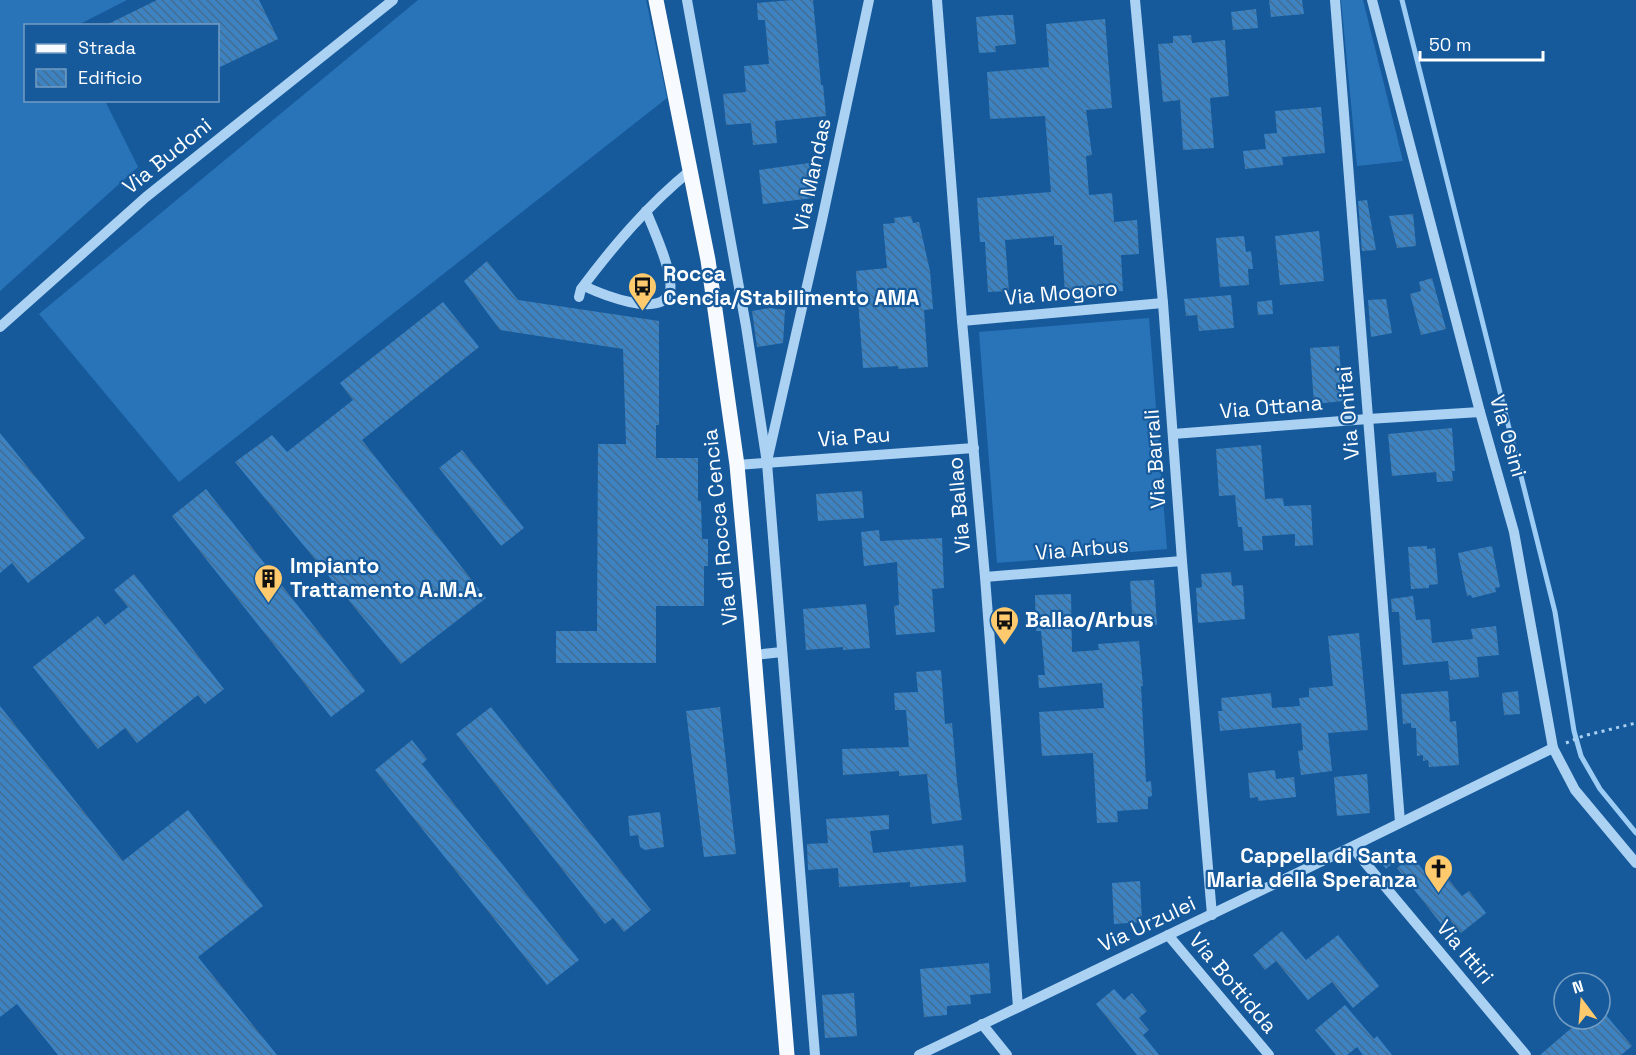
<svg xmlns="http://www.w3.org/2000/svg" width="1636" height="1055" font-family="'Space Grotesk',sans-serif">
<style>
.grass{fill:#2974b9}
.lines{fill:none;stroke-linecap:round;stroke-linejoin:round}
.stream{stroke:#9dcdf5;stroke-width:5}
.building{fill:url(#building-back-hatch)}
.path{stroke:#abd1f3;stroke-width:3;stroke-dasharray:3 4.5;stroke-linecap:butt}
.minor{stroke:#abd1f3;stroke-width:10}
.major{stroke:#f7faff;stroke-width:15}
.labels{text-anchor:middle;stroke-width:4.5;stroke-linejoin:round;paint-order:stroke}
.street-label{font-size:21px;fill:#fff;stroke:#165a9b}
.poi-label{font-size:21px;font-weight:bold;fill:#fff;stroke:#165a9b;text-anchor:start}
</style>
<defs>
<pattern id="building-back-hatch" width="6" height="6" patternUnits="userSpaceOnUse" patternTransform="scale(1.5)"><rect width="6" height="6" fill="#3e83c1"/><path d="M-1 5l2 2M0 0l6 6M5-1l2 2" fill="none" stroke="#446d92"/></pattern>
</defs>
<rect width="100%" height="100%" fill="#165a9b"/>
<!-- grass -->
<g class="grass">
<path d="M0 0H127L78 25 26 26V100L105 101 138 167 0 291Z"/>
<path d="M418 0H646L667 98 179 482 39 314Z"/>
<path d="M1341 0H1363L1403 161 1357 166Z"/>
<path d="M1149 318 1167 549 997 563 979 332Z"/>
</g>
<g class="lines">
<!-- stream -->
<path class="stream" d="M1402 0 1555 612 1574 731 1581 756 1600 789 1636 833"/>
</g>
<!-- building -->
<g class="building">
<path d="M157 0H259L278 39 218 68V26H104Z"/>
<path d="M793 0H813L821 85H823L826 116 775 121 777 143 753 145 751 123 726 125 723 94 746 92 744 66 769 64 765 20H758L757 3Z"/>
<path d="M1269 0H1302L1304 14 1271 17Z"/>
<path d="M1256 9 1258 28 1233 30 1231 12Z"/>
<path d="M999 15H1013L1016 44 995 46 996 52 979 53 976 17Z"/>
<path d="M1105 19 1112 108 1086 110 1092 155 1086 156 1089 195 1112 193 1114 222 1137 220 1139 254 1121 255 1123 291 1065 294 1062 245H1054V236L1005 240 1009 291 988 292 985 242H980L977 198 1051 192 1045 116 990 119 987 72 1049 67 1046 24Z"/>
<path d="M1191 35 1192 43 1225 40 1229 96 1210 98 1214 148 1183 150 1180 100 1163 102 1158 44 1173 43V36Z"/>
<path d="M1321 107 1325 153 1282 157 1283 165 1245 169 1243 151 1266 149 1264 134 1277 133 1275 111Z"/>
<path d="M809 163 813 198 763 204 759 170Z"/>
<path d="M1367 200 1376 250 1362 251 1358 201Z"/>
<path d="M1413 214 1416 246 1397 248 1389 216Z"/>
<path d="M911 216 913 223 919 222 930 271 933 309 924 310 928 367 898 369V366L863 368 856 271 887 268 883 224 895 223 894 218Z"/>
<path d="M1319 231 1324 281 1280 285 1275 236Z"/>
<path d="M1244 236 1246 252 1251 251 1253 269H1248L1249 285 1220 287 1216 238Z"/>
<path d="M487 261 518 300 659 321V425H656V458H698V501H701L702 539H708V566H704V606H656V663H556V631H597L598 444H626L623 349 500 330 464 281Z"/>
<path d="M1432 278 1446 329 1421 335 1410 294 1421 291 1419 282Z"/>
<path d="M1231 295 1234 328 1199 331 1197 315 1186 316 1184 299Z"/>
<path d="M1386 299 1392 333 1371 337 1368 300Z"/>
<path d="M1272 300 1273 314 1258 315 1257 302Z"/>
<path d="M443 302 479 347 362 440 486 598 401 664 235 462 272 435 287 452 353 400 340 383Z"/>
<path d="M770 308 785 310 783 343 757 347 752 311Z"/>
<path d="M1339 346 1343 401 1314 404 1310 348Z"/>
<path d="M1452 428 1455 471H1452L1453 481 1437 482 1436 472 1392 476 1388 434Z"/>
<path d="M0 433 85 538 28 583 12 563 0 573Z"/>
<path d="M1261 445 1265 499 1283 498 1284 506 1311 505 1313 545 1295 546V534L1262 536 1263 550 1244 551 1242 527H1238L1235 495 1219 496 1216 449Z"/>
<path d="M462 450 524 528 501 546 439 468Z"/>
<path d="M206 489 365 691 331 717 172 516Z"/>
<path d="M862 491 864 518 818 521 816 494Z"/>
<path d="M879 530 880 541 942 538 944 588 932 589 935 632 896 635 894 606 899 605 897 562 864 566 861 532Z"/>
<path d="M1427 546V549L1435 548 1438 584 1429 585V588L1411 589 1408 547Z"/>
<path d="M1492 546 1500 587 1495 588 1496 592 1472 598 1471 595 1467 596 1458 553Z"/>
<path d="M1231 572 1232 586 1243 585 1245 619 1198 623 1196 588 1202 587 1201 574Z"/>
<path d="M134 574 224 689 205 704 198 695 137 743 125 728 98 749 33 667 98 616 105 625 128 607 114 590Z"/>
<path d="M1154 580 1157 625 1133 627 1130 581Z"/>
<path d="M1071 594 1072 652 1099 650 1098 644 1139 641 1143 686H1141L1146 782 1151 781 1152 796 1148 797V809L1117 811 1118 822 1097 823 1093 753 1042 756 1039 712 1104 708 1102 683 1039 688 1038 675H1045L1041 631H1036L1035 595Z"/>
<path d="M1413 596 1416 620 1430 619 1432 643 1473 639 1471 629 1496 626 1499 655 1477 657 1479 677 1450 680 1448 661 1403 665 1399 612H1392L1391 599Z"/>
<path d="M866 604 870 648 843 650V647L806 650 803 609Z"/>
<path d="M1359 633 1368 730 1328 733 1332 771 1301 775 1298 751 1303 750 1301 723 1220 731 1218 711H1222L1221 698 1271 693 1272 708 1300 706 1299 698 1309 697V688L1333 686 1328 636Z"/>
<path d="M941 670 945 724 952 723 957 782 962 820 932 824 927 774 899 776V771L843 775 842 749 909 747 906 710H895L894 693 918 692 916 672Z"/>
<path d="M1448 691 1450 722 1456 721 1459 765 1429 767 1428 760 1423 761V755L1417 756 1416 728H1411V723L1403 724 1401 694Z"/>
<path d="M1518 691 1520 714 1504 715 1502 693Z"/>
<path d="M0 706 123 861 188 810 263 906 198 957 277 1055H58L17 1004 0 1017Z"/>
<path d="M491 707 651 910 624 932 613 918 605 924 456 734Z"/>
<path d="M720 707 736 854 704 857 686 711Z"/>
<path d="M412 740 427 759 422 764 579 960 547 985 375 770Z"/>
<path d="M1275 770 1276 779 1294 777 1296 797 1258 801V797L1250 798 1248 773Z"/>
<path d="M1367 774 1370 813 1337 816 1334 777Z"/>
<path d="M660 812 664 847 645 850 640 847 638 835 630 836 628 816Z"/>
<path d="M889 815V829L870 831 873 853 963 845 966 882 910 887V882L839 887 838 868 808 870 807 844 828 843 826 819Z"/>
<path d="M1386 849 1396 861 1386 869 1376 856Z"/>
<path d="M1412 856 1434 884 1445 875 1462 896 1469 891 1486 913 1461 933 1449 919 1442 925 1397 868Z"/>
<path d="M1140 881 1142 922 1114 924 1112 883Z"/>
<path d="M1282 931 1306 960 1338 935 1379 986 1353 1008 1332 982 1308 1000 1276 961 1265 970 1253 955Z"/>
<path d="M989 963 991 993 970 995 971 1004 947 1006V1015L924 1017 920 969Z"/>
<path d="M1114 989 1124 1000 1132 993 1147 1011 1139 1018 1149 1030 1143 1035 1159 1055H1137L1096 1004Z"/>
<path d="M854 993 857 1036 825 1038 822 995Z"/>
<path d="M1345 1005 1374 1039 1377 1036 1392 1055H1363L1357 1047 1347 1055H1336L1315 1030Z"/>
<path d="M1600 1008 1632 1046 1621 1055H1540L1582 1019H1600Z"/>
</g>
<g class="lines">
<!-- path -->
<path class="path" d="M1566 743 1583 736 1636 723"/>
<!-- minor -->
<g class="minor">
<path d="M687 0 746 326 767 463 815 1055"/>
<path d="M937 0 962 321 985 577 1018 1007"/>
<path d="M1135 0 1163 303 1182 561 1212 915"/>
<path d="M1335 0 1400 822"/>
<path d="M1372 0 1480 412 1514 532 1553 748 1575 790 1636 863"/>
<path d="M584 286C599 293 662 320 670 291 674 274 653 228 646 211"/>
<path d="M579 297 581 289C614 245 648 205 691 170"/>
<path d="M962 321 1163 303"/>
<path d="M0 327 146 197 393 0"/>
<path d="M1173 434 1368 419 1480 412"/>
<path d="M768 457 822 220 869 0"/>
<path d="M737 465 974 448"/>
<path d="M985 577 1182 561"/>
<path d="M754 655 782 652"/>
<path d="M1352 847 1526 1055"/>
<path d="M1168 935 1269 1055"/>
<path d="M982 1024 1007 1055"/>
<path d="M919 1055 1343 851 1553 748"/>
</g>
<!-- major -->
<path class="major" d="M656 0 708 260 737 465 751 618 787 1055"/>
</g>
<!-- icons -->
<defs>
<symbol id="bus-pin" viewBox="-11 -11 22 30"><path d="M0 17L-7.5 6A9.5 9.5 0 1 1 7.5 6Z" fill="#ffca6d" stroke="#165a9b"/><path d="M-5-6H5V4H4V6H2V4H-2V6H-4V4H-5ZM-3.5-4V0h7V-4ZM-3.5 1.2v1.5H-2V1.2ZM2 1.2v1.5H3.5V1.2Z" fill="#111"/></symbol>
<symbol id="building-pin" viewBox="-11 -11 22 30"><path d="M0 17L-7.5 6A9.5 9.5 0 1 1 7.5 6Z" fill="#ffca6d" stroke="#165a9b"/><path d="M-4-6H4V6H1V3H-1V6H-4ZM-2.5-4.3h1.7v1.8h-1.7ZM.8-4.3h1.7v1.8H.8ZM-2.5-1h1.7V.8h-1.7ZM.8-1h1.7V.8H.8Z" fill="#111"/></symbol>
<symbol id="church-pin" viewBox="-11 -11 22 30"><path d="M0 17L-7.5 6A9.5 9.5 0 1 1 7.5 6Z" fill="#ffca6d" stroke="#165a9b"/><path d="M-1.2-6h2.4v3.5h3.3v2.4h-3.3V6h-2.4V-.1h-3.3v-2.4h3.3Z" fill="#111"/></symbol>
</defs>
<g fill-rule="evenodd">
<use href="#bus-pin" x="626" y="270" width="33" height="45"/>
<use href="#building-pin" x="252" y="562" width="33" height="45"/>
<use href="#bus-pin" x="988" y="604" width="33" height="45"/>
<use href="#church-pin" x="1422" y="852" width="33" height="45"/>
</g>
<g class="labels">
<!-- street labels -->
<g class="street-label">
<text transform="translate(167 156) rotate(-39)" y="7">Via Budoni</text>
<text transform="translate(812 175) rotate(-78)" y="7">Via Mandas</text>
<text transform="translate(1061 293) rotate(-5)" y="7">Via Mogoro</text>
<text transform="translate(1271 407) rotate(-5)" y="7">Via Ottana</text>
<text transform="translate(1348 413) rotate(-95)" y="7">Via Onifai</text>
<text transform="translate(1508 436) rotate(74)" y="7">Via Osini</text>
<text transform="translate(854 437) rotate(-4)" y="7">Via Pau</text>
<text transform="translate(1155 459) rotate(-94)" y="7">Via Barrali</text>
<text transform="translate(959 505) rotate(-95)" y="7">Via Ballao</text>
<text transform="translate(720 527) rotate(-96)" y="7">Via di Rocca Cencia</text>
<text transform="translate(1082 549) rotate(-5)" y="7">Via Arbus</text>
<text transform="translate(1147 924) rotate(-25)" y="7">Via Urzulei</text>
<text transform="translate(1465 952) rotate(50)" y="7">Via Ittiri</text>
<text transform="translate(1233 983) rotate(50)" y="7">Via Bottidda</text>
</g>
<!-- poi labels -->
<g class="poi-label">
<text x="663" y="281">Rocca<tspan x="663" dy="24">Cencia/Stabilimento AMA</tspan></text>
<text x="290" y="573">Impianto<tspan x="290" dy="24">Trattamento A.M.A.</tspan></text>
<text x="1025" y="627">Ballao/Arbus</text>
<text x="1417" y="863" text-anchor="end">Cappella di Santa<tspan x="1417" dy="24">Maria della Speranza</tspan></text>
</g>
</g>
<!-- legend -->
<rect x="24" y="24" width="195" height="78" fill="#165a9b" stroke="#739cc3" stroke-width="1.5"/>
<rect x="36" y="44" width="30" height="9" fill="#f7faff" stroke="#739cc3" stroke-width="1.5"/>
<text x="78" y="54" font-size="18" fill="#ffffff">Strada</text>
<rect x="36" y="69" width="30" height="18" fill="url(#building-back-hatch)" stroke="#739cc3" stroke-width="1.5"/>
<text x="78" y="84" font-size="18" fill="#ffffff">Edificio</text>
<!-- north arrow -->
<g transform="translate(1582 1001) rotate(344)"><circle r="28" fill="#165a9b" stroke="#739cc3" stroke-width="1.5"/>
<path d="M0-4.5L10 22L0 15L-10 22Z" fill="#ffca6d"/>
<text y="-9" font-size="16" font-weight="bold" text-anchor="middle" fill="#ffffff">N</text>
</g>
<!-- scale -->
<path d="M1420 51v9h123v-9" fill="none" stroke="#ffffff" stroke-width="3"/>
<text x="1429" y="51" font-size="18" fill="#ffffff" stroke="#165a9b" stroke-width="4.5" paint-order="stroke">50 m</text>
</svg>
